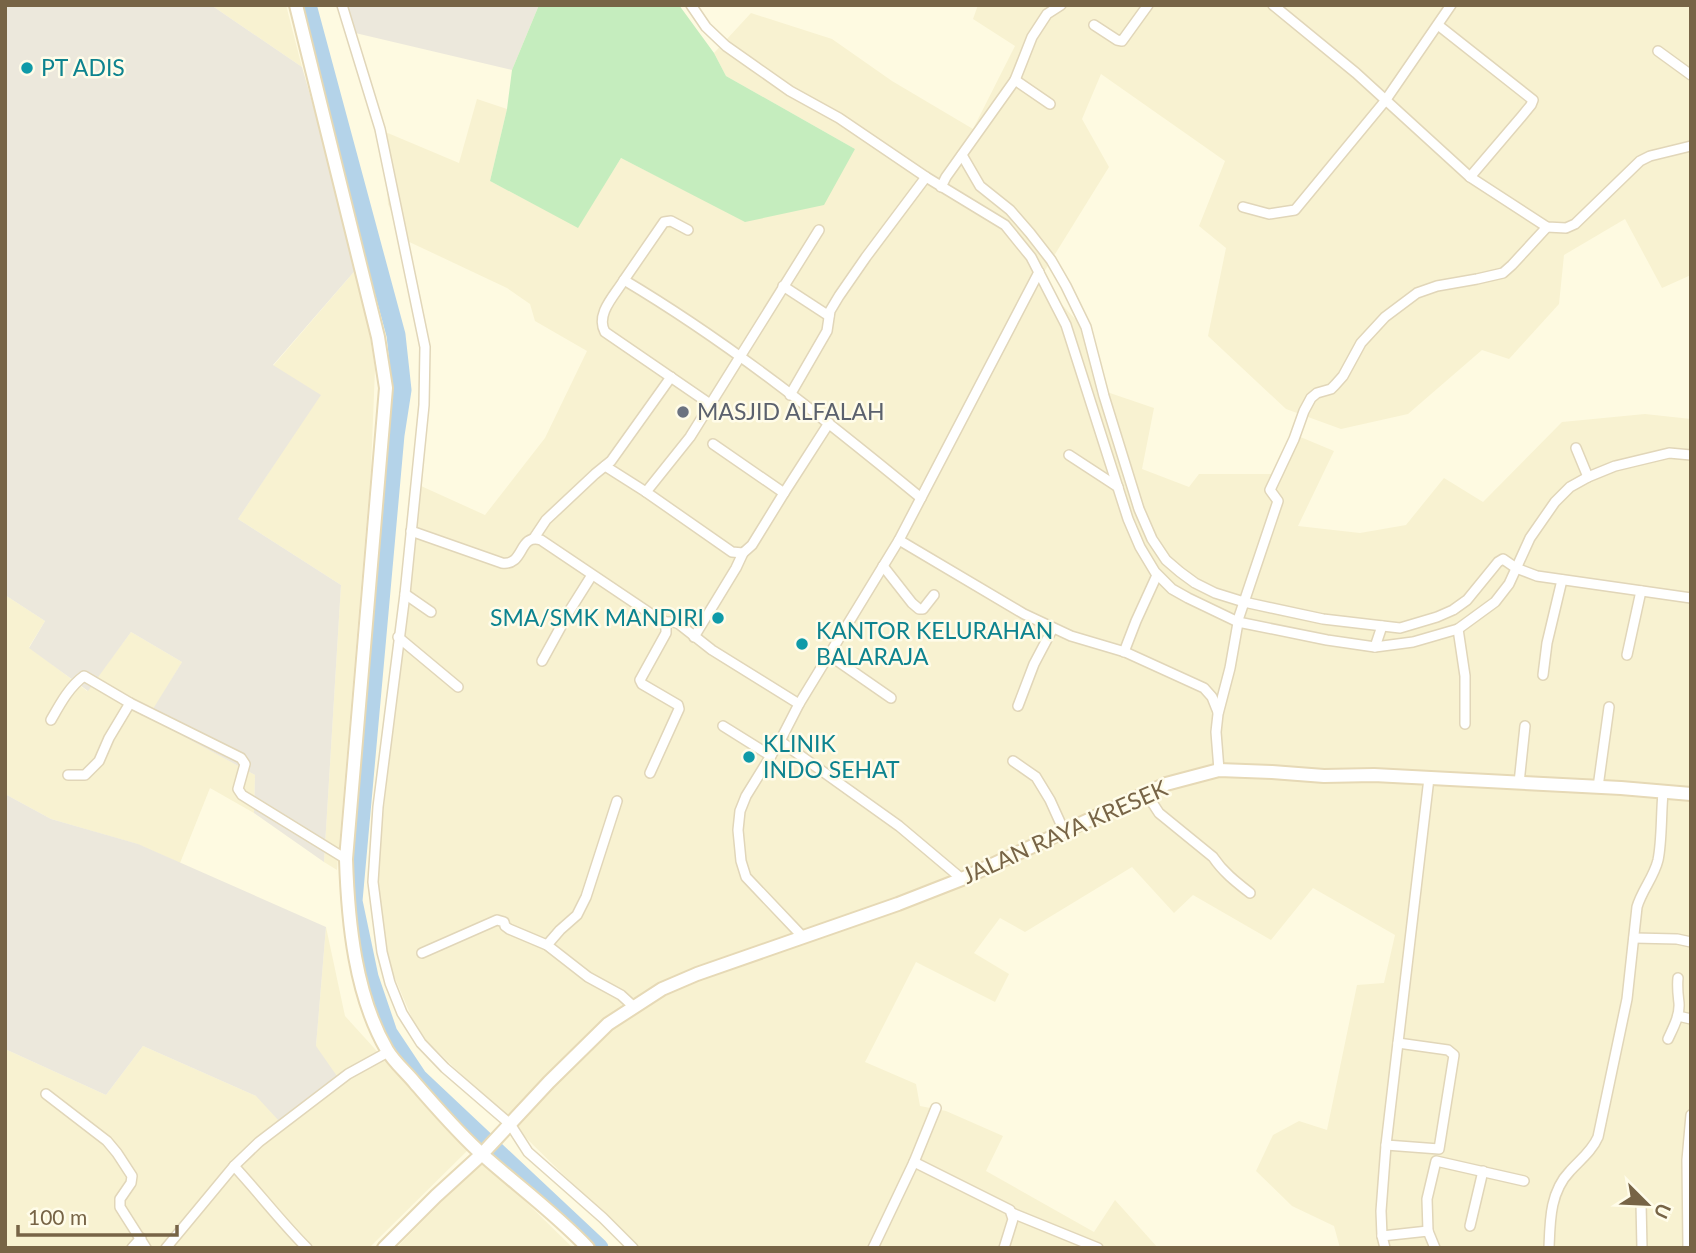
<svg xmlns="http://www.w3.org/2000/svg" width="1696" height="1253" font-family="Lato,sans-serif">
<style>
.residential{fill:#f8f2d1}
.industrial{fill:#ece8dc}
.green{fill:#c5edbe}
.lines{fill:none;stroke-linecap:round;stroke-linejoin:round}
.river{stroke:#b4d3e9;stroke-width:19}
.street-casing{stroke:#e1d6b9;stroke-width:12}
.secondary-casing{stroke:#e6d9b6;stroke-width:16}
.street{stroke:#fff;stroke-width:9}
.secondary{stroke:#fff;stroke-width:12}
.culture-dot{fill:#0f9aa8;stroke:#fffce9;stroke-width:2.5}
.worship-dot{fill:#6b7280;stroke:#fffce9;stroke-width:2.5}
.labels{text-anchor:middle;stroke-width:5;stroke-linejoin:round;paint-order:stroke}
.culture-label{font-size:23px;fill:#0d838f;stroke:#fffce9;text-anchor:start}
.worship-label{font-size:23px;fill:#5b616d;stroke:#fffce9;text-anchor:start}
.street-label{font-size:23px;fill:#776446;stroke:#fffce9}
</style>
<rect width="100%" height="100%" fill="#fefae1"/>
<!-- residential -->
<g class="residential">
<path d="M211 5H286L302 67Z"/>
<path d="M978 5H1691V275L1662 288 1625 219 1564 255 1559 304 1509 359 1482 350 1408 414 1341 429 1286 409 1208 336 1226 248 1199 226 1225 161 1101 74 1082 119 1109 167 1039 280 1078 322 1101 390 1154 408 1142 469 1189 487 1199 474H1274L1298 436 1334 451 1298 526 1360 533 1406 525 1444 478 1483 502 1562 422 1645 414 1691 419V1248H1340L1334 1226 1292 1206 1256 1171 1273 1135 1299 1121 1327 1130 1357 985 1384 983 1395 935 1313 888 1271 940 1193 895 1174 913 1132 867 1025 932 1000 918 974 953 1009 974 995 1002 916 962 865 1062 916 1084 920 1106 946 1111 1003 1136 986 1171 1094 1232 1115 1200 1158 1248H638L418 1032 388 962 374 894 421 486 485 515 545 438 587 351 535 321 530 304 507 288 403 239 388 204 383 131 459 163 477 99 507 109 490 181 578 227 621 158 745 221 855 149 726 76 714 53 751 13 832 39 892 81 973 129 1015 46 973 19Z"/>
<path d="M359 266 375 369 371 469 337 870 324 862 341 585 238 519 320 395 273 366Z"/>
<path d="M5 595 45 621 29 647 87 691 131 632 182 662 149 717 255 775 254 813 210 788 180 863 137 844 51 819 5 794Z"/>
<path d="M326 927 345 1016 404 1081 471 1147 369 1248H5V1049L106 1095 143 1046 256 1096 316 1046Z"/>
<path d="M482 1161 521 1197 573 1248H396Z"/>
</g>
<!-- industrial -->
<g class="industrial">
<path d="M5 5H211L302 67 359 266 273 365 321 395 238 519 341 585 324 862 254 813 255 775 148 717 182 662 131 632 88 691 29 648 45 621 5 595Z"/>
<path d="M343 5H539L512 70 351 32Z"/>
<path d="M5 794 51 819 138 844 326 927 316 1046 339 1079 280 1122 256 1096 143 1046 106 1095 5 1049Z"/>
</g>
<!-- green -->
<path class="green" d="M539 5H679L714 53 726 76 855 149 824 205 745 222 621 158 578 228 490 181 507 109 512 70Z"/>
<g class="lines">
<!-- river -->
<path class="river" d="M307 5 396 335 402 390 395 435 353 901 369 977 388 1033 418 1078 599 1248"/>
<defs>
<g id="street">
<path d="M342 5 380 129 425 347 424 405 405 594 378 807 373 882 382 952 390 983 402 1013 421 1043 445 1068 510 1124 528 1152 603 1218 633 1248"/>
<path d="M691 5 706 27 726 46 753 65 790 91 839 118 926 177 1005 225 1031 257 1066 325 1128 519 1140 547 1155 572 1172 589 1188 598 1238 622 1327 640 1375 647 1413 642 1458 629 1495 602 1509 584 1530 538 1555 502 1570 487 1588 477 1615 466 1669 453 1691 455"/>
<path d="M1273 5 1356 73 1470 177 1547 227 1566 228 1575 224 1640 161 1650 156 1691 146"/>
<path d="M1094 25 1117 40 1122 41 1148 5"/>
<path d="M1438 25 1533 100 1531 105 1522 116 1470 177"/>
<path d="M1658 51 1691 75"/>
<path d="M1015 80 1050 104"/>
<path d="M962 155 980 186 1010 210 1030 233 1051 260 1066 286 1086 327 1104 396 1139 509 1152 539 1166 560 1180 572 1195 583 1215 593 1244 602 1323 619 1400 628 1437 617 1453 610 1467 600 1498 562 1503 559 1516 568 1537 576 1691 598"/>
<path d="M941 187 946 177 1015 80 1032 37 1047 14 1061 5"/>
<path d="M1243 207 1269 214 1295 210 1385 101 1451 5"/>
<path d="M688 230 671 221 664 222 624 280C730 343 826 420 921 498"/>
<path d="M819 230 690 437 646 492 732 552 743 553 752 545 784 493 829 423"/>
<path d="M624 280C615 295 595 314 605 332L710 404"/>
<path d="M783 286 829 316"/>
<path d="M790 395 827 331 830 311 839 296 866 257 926 177"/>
<path d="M713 444 784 493"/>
<path d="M1576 448 1588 477"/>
<path d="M1069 455 1118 487"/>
<path d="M605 466 646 492"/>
<path d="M411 531 502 563C525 566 518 533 541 540L657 618 666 622V633L640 680 642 684 678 705 679 709 650 773"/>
<path d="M534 538 546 520 595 474 611 461 671 377"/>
<path d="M899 540 1024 614 1071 636 1125 652 1204 688 1212 697 1218 712"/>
<path d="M883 566 912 603 919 609H923L934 595"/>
<path d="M405 594 431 612"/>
<path d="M666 622H674L679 624 712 650 799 704"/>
<path d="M1458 629 1465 676V724"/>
<path d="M398 637 458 687"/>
<path d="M694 637 736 568 743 553"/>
<path d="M1375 647 1382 626"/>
<path d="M1124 652 1136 621 1157 575"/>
<path d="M829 655 891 698"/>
<path d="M1627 655 1641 591"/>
<path d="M542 661 570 610 592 575"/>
<path d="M1543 675 1547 643 1562 580"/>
<path d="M1018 706 1034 664 1053 628"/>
<path d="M51 720C60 704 69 687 84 676L130 703 241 758 245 764 238 789 242 795 346 859"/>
<path d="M723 726 771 756"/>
<path d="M780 741 899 826 962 879"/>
<path d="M1013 761 1036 777 1050 800 1064 831"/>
<path d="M1219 770 1216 732 1218 714 1230 668 1239 617 1278 501 1270 490 1294 439 1304 411 1311 398 1317 393 1331 389 1335 385 1343 376 1361 343 1385 317 1417 293 1437 286 1477 279 1503 273 1512 265 1547 227"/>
<path d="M68 775H85L99 761 109 738 130 703"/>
<path d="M1519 783 1525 726"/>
<path d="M1598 787 1609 707"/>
<path d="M1146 793 1159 813 1213 857C1223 872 1236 882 1250 893"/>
<path d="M803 937 746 877 741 861 738 830 740 811 746 796 780 741 799 704 899 540 1039 272"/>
<path d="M1634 938 1677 939 1691 942"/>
<path d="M547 945 560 930 577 915 586 897 617 801"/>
<path d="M422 953 497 920 504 922 505 926 509 929 547 945 588 977 621 995 633 1006"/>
<path d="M1678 1016 1691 1019"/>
<path d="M1668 1039C1673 1028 1680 1016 1679 1003 1678 994 1677 988 1678 978"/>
<path d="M46 1094 107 1141 117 1153 132 1176 131 1183 120 1199V1207L146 1248"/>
<path d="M1386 1145 1439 1149 1454 1055 1448 1050 1398 1043"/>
<path d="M914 1162 1010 1210 1013 1219 1004 1248"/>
<path d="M234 1166C259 1193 281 1222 307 1248"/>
<path d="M1641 1203 1642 1248"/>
<path d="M1012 1213 1098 1248"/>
<path d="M1470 1226 1483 1171"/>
<path d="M1428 1231 1427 1199 1436 1161 1524 1181"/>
<path d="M1382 1236 1428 1231 1435 1248"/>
<path d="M132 1248 141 1238"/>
<path d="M166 1248 234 1166 259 1142 348 1074 388 1052"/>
<path d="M873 1248 914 1162 936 1108"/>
<path d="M1385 1248 1382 1236 1381 1211 1386 1145 1429 778"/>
<path d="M1549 1248C1550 1220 1550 1192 1570 1171 1580 1160 1592 1151 1598 1137L1627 999 1637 907C1642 890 1654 877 1658 860 1662 841 1661 813 1663 793"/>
<path d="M1688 1248 1687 1160 1691 1115"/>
</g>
<g id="secondary">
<path d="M296 5 378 337 386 388 346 859C348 922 355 995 387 1050 394 1062 406 1072 415 1083 437 1108 459 1134 484 1156 519 1187 556 1214 588 1248"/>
<path d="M384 1248 436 1196 482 1154 549 1082 608 1024 662 989 697 974 898 904 962 879 1166 784 1219 770 1272 772 1324 776 1374 775 1621 788 1691 794"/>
</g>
</defs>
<!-- street casing -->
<use href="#street" class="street-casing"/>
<!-- secondary casing -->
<use href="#secondary" class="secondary-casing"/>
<!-- street -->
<use href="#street" class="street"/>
<!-- secondary -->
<use href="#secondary" class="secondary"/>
</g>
<!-- markers -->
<g class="culture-dot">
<circle cx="27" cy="68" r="7"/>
<circle cx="718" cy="618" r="7"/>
<circle cx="802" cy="644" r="7"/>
<circle cx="749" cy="757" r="7"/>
</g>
<circle class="worship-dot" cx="683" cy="412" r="7"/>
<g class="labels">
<!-- culture labels -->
<g class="culture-label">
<text x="41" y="76">PT ADIS</text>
<text x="704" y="626" text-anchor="end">SMA/SMK MANDIRI</text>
<text x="816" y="639">KANTOR KELURAHAN<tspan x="816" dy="26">BALARAJA</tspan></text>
<text x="763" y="752">KLINIK<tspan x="763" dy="26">INDO SEHAT</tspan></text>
</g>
<!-- worship labels -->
<g class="worship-label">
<text x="697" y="420">MASJID ALFALAH</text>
</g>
<!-- street labels -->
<g class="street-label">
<text transform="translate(1065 832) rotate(-24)" y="8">JALAN RAYA KRESEK</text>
</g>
</g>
<!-- border -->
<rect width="1696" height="1253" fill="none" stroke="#776446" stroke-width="14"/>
<!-- north arrow -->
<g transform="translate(1647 1204) rotate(114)" stroke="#fffce9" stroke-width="5" paint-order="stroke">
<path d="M0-5L12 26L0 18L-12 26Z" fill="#776446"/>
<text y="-10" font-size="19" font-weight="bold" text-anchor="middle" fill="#776446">U</text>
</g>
<!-- scale -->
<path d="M18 1225v10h159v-10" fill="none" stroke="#776446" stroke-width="3.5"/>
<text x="28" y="1225" font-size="21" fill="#776446" stroke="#fffce9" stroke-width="5" paint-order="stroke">100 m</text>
</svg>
